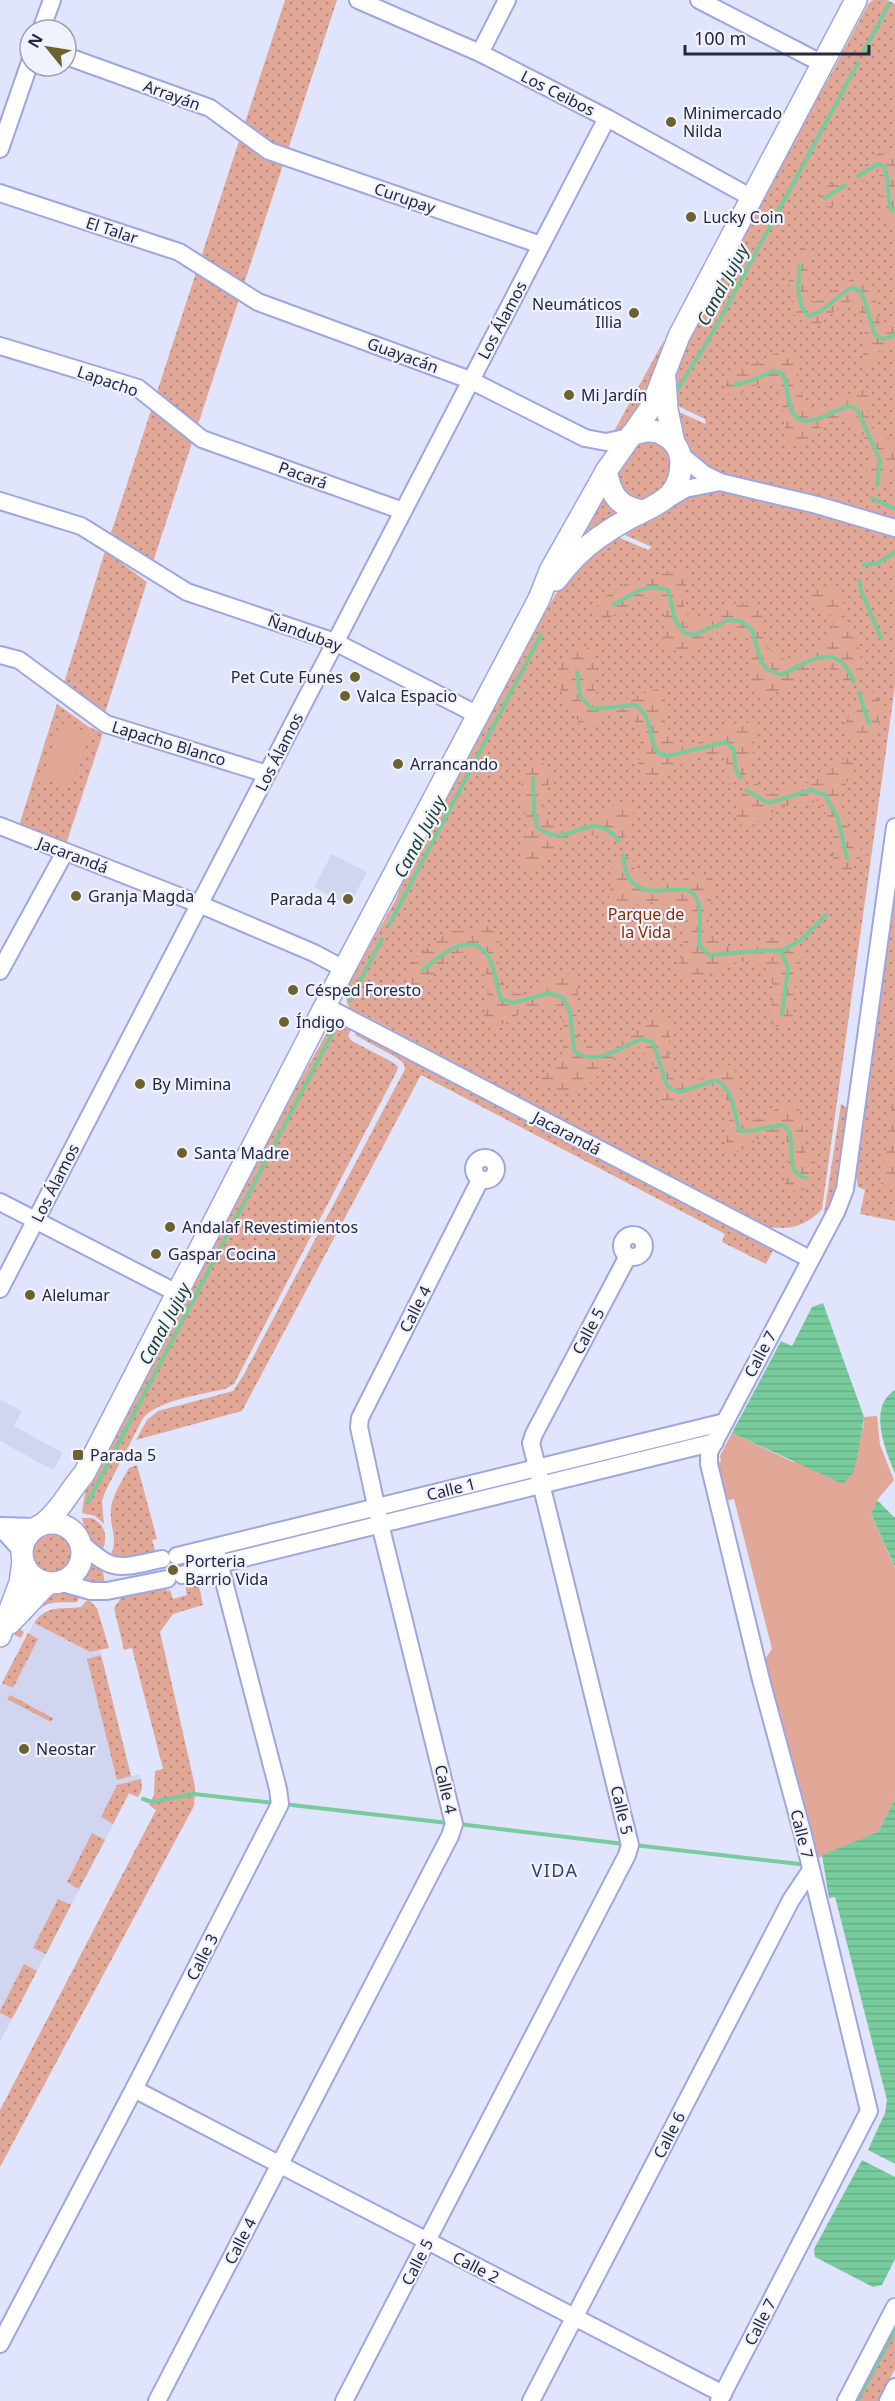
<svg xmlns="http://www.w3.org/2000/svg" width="895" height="2401" font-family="'Noto Sans',sans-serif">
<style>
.built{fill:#d1d5ef}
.grass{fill:url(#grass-dots)}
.wetland{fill:url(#wetland-marsh)}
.garden{fill:#e1a897}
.water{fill:url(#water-rules)}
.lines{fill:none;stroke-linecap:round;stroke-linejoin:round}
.stream{stroke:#78cb9d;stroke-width:4}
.minor-casing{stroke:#9fa6df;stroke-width:20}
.major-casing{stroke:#9fa6df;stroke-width:24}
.minor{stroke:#fff;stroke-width:16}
.major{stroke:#fff;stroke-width:21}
.poi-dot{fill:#6c622f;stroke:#f0f2fe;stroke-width:2}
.labels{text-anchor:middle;stroke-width:4.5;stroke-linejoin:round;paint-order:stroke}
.street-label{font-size:16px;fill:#26283f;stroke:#f0f2fe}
.poi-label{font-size:16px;fill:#26283f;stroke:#f0f2fe;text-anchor:start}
.park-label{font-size:16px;fill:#882903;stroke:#f0f2fe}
.water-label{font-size:18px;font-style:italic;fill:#1b3f2c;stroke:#f0f2fe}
.neighbourhood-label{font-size:18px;letter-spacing:1.5px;fill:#3a3e6f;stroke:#f0f2fe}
</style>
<defs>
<pattern id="grass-dots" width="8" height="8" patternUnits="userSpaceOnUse" patternTransform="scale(1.5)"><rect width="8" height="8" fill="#e1a897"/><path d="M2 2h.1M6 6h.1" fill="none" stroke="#b6897d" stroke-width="1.8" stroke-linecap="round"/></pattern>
<pattern id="wetland-marsh" width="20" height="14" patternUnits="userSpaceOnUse" patternTransform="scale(1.5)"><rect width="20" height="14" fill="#e1a897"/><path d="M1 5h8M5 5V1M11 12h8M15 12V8" fill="none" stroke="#b6897d"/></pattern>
<pattern id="water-rules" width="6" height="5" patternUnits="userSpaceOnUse" patternTransform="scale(1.5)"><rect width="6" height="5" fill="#78cb9d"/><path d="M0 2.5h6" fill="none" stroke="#68ae88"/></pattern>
</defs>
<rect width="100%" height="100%" fill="#e0e4fc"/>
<!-- built -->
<g class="built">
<path d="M332 854 367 872 349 906 314 887Z"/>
<path d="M0 1400 22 1411 14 1426 63 1453 53 1470 0 1441Z"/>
<path d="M34 1623 90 1652 100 1650 131 1776 140 1774 142 1789 138 1797 129 1794 0 2042V1687Z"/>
</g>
<!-- grass -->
<g class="grass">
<path d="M285 0H337L153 562 111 533Z"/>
<path d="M873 0H887L895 4V686L822 1209C806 1227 787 1231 764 1226L370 1018 360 1013 358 1017C346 1007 344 999 348 984L395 901 412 860 499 690 563 582 611 534 648 550 652 547 616 531 701 489C693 462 683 438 677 411L706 424 705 419 678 406 672 405 673 367 803 120 830 76 868 4Z"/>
<path d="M664 340C653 374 647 418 612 435Z"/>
<path d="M641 440H657L671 454 670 480 652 501 627 500C609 466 616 466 641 440Z"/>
<path d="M601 492 622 515 574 552Z"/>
<path d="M105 551 147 582 105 713 64 683Z"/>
<path d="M57 704 89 727 103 733 65 847 18 829Z"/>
<path d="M895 864V1221L860 1214 865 1190 858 1187 854 1166Z"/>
<path d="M344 1028 351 1030 348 1036 352 1041 394 1063 398 1067 397 1071 234 1384 225 1389C204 1394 153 1401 142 1420L105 1492 102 1501 104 1524 95 1516 82 1513 85 1492 89 1481 258 1156 325 1036 331 1030Z"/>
<path d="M357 1031 773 1250 766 1264 722 1242 725 1234 421 1075 242 1411 136 1440 147 1420 158 1411 233 1391 243 1376 405 1069 404 1064 399 1059 355 1035Z"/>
<path d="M841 1104 850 1110C845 1144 845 1186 824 1214Z"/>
<path d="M137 1465 157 1539 152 1540 156 1554 109 1560C120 1535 109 1531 111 1508 113 1494 122 1481 129 1468Z"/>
<path d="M82 1518H92C108 1526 108 1541 100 1555L88 1541Z"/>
<circle cx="54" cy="1553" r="22"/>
<path d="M89 1561 103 1572 105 1585 78 1581 85 1571Z"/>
<path d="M197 1577 203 1605 173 1614 160 1632 195 1786 194 1806 0 2167V2110L156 1810 149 1805 154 1795 155 1771 163 1769 132 1648 124 1650 114 1608 121 1598 166 1586 167 1591 170 1590 173 1599 187 1595 184 1581Z"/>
<path d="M64 1592 80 1596 77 1602C54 1603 44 1599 30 1620L26 1619 20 1629 24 1632 21 1638 15 1635C28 1611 35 1595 64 1592Z"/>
<path d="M88 1599 97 1608 109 1648 90 1652 34 1623C47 1604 61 1610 81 1607Z"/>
<path d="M28 1633 38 1639 13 1688 2 1683Z"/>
<path d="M101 1655 131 1776 117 1780 87 1659Z"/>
<path d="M10 1695 53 1718 51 1722 7 1699Z"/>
<path d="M141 1779 142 1789 138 1797 129 1793 113 1824 101 1817 117 1785Z"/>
<path d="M92 1833 105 1840 79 1889 67 1882Z"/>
<path d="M58 1899 71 1905 46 1954 33 1948Z"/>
<path d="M24 1964 37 1971 12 2019 0 2013V2011Z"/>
<path d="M895 2319V2369L878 2401H852Z"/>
</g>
<!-- wetland -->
<g class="wetland">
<path d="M889 152 895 159 894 221 886 220C877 204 883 188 879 172L872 173 862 182 859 170 879 153Z"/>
<path d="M844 178 846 194C837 205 832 210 817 206 819 190 829 182 844 178Z"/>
<path d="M804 247 809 252C807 270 806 285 814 302 832 295 842 282 860 275 886 292 869 305 883 328L895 326V342L879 351 868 371 862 366C865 341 868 322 853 301L845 303 819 324 805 323 795 316C789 288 782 269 804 247Z"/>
<path d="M788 352 796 357C802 381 792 395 819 410 836 404 849 392 866 387L871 392C869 396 867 401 867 406 867 422 879 440 895 439V466L889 471 883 485 864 478C874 455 867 433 848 418 828 421 812 429 803 447L794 446 786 439 780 386 772 381 759 384 735 396 726 392V384L731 373 776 353Z"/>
<path d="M682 570 689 581 681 594 686 614 701 622C724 610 739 591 763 612 760 640 762 647 788 661 803 656 830 647 833 629 834 625 832 618 831 615L806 599 814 588H834L844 605 845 625 856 639 861 655 858 674 845 688 842 675C807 654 805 680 778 692 772 694 764 694 758 695L750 682 752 661 749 640 738 631C734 631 728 629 724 630 696 638 698 669 662 643 665 624 668 610 654 595L639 599 602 623 593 611 603 598 625 584 647 580 667 571Z"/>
<path d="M577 644 591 649 596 660 593 684 599 701 615 703 657 689 665 698V724L678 743 694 745 736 723H750L756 731 750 771 729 785 728 768 723 756 708 754 693 756 659 780 643 779 638 765 641 749 639 726 629 714 610 712 597 727 581 726 554 679 563 658Z"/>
<path d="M874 692 883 706 878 728 870 739 855 737 843 727 855 706Z"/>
<path d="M846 757 856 763C853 778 844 783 842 793 837 813 849 832 861 846L860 860 849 872 836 865 831 852 834 829 819 801C790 798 770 814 746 829L737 821C735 799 739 795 756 783L764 790 773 793 815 781Z"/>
<path d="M531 763H543L551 773 543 808 552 824C556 826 563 829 567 829 584 829 605 817 614 803L626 802 634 809 630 835 611 843C575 820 557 854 529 871L519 865C522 853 527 839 527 827 526 804 513 781 531 763Z"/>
<path d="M632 856 636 875 652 885 679 881 697 873 710 879C718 911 695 916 724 946 745 948 763 942 783 934L794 938 802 956 795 983 793 1015 788 1023 779 1028 769 1022C770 1011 775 995 773 985 764 944 722 965 700 980L682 976 678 966C686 949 684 931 681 913 658 896 643 901 621 915L609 909V897L614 877 611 861Z"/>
<path d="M481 924 497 929C504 954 492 963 507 990 532 1000 529 992 547 981 552 978 560 976 566 974L574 978 578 990 575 1032 583 1043 594 1049H604L621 1040 648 1019 660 1015 668 1020 671 1032 668 1048 673 1077C696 1091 708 1070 729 1065L736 1072 737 1109 742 1120C766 1123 768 1111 788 1102L798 1106C805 1122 802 1137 806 1153L816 1160 805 1190 796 1192 785 1185 789 1151 786 1139 778 1133 769 1132 738 1152 727 1150C722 1121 744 1113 714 1086L698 1090 665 1109C651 1084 663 1069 639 1047 608 1054 602 1078 577 1094 563 1089 548 1089 535 1083L557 1065 563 1051 564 1028 561 1015 551 1006C541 1007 530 1007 522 1013 510 1019 510 1024 495 1026L483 1018C489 990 494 972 468 952L452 954 427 983 417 987 412 984 406 974 414 959 448 931H469Z"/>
<path d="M895 1079V1189L881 1184Z"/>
</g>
<!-- garden -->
<g class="garden">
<path d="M61 723 89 733 70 788 42 778Z"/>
<path d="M877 1416 880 1445 894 1480 877 1500 871 1514 895 1568V1799L878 1832 816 1859 765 1659 772 1649 734 1499 725 1501 715 1463 721 1462 720 1456 732 1433 793 1462 863 1428 864 1417Z"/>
</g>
<!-- water -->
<g class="water">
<path d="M823 1303 864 1417 857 1458 853 1473 843 1484 732 1433 781 1341 792 1346 812 1307Z"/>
<path d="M895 1390V1473C886 1451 867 1407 895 1390Z"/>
<path d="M877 1500 895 1518V1567L871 1514Z"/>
<path d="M895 1799V2164L868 2150 885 2113 887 2100 835 1897 829 1898 822 1855 878 1832Z"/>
<path d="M862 2160 895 2177V2259L882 2285 873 2287 815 2257 814 2249Z"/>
</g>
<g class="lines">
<!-- stream -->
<g class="stream">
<path d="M864 51 889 4"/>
<path d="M858 176 878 164 884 167C891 181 886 195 891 209L895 210"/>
<path d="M825 198 845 185"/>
<path d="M799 266C799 284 795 303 808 316 827 312 836 295 853 287L862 293 875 335C883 341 887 339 895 334"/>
<path d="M735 385 747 382 774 371 783 374C787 385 787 395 790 406 799 437 830 411 849 406L857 409 880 460 877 485"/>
<path d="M676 392 712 334 858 63"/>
<path d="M872 498 895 509"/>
<path d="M864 565 878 563 895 552"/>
<path d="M859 580 860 588 881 638"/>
<path d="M614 605C632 594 647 582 668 590L675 620 684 633 694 635 729 620 741 621 752 630 761 661 767 669 781 675C811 660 838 640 854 682"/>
<path d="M577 672 580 696 592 709 636 705C654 720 647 733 657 752L668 756 725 742 734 749 735 767 740 778"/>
<path d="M859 693 869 724"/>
<path d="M533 778 534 811 537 827C570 854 589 803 619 841"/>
<path d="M746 790 768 803 811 790 825 795 838 819 847 858"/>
<path d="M623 855C624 863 625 872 629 878 647 907 690 873 698 902 702 915 699 932 699 945L709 955C734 955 757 948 781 951L788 968 782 1015"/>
<path d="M389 925 541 635"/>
<path d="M781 951 801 940 826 915"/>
<path d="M423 970C438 957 468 930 487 954 495 966 496 985 501 999L513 1003 549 993 563 998 570 1012 574 1051C596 1067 619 1048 641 1039L652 1042C660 1057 661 1072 668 1087L680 1092 716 1080C736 1091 732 1112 740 1131 755 1132 768 1126 783 1125L790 1132 793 1169 801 1176 806 1178"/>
<path d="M350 1000 382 939"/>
<path d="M88 1502 333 1032"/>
<path d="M143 1799 152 1802 194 1794 275 1803"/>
<path d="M283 1804 448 1823"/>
<path d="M459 1824 624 1844"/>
<path d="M634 1845 799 1864"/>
<path d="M857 2401 895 2330"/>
</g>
<defs>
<g id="minor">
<path d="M358 0 480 53 607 118 752 198"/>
<path d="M699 0 823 64"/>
<path d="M41 30 52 0"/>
<path d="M480 53 507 0"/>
<path d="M66 56 210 108 269 151 541 245"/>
<path d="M0 149 30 62"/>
<path d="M0 193 179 252 258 302 470 380 585 438 606 442 630 437"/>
<path d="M0 346 138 388 202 439 403 511"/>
<path d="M681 455 704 474 720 482 817 505 895 528"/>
<path d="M668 499 685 489 720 482"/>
<path d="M0 501 81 526 187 592 335 642 478 715"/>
<path d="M0 655 19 660 106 724 267 774"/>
<path d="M0 826 199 904 314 953 344 969"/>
<path d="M0 971 65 852"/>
<path d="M325 1006 810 1259"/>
<circle cx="485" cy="1169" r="11"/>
<path d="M0 1202 177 1293"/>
<circle cx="633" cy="1246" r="11"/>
<path d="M0 1289 607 118"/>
<path d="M0 1526 37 1527"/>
<path d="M0 1527 22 1551"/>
<path d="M79 1541C114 1574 118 1568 162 1559"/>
<path d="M177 1556 725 1422"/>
<path d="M182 1575 219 1564 715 1442"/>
<path d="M59 1582 91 1591H107L167 1579"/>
<path d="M134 2089 723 2394"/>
<path d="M0 2344 134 2089 280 1804 278 1789 215 1547"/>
<path d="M157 2401 450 1836 454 1824 380 1524 359 1427 360 1418 480 1180"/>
<path d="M344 2401 627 1855 630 1845 531 1443 534 1434 628 1256"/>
<path d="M531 2401 791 1900 811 1870"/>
<path d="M719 2401 869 2111 803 1835 761 1680 709 1464V1452L837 1210 845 1189 895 827"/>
<path d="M846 2401 895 2307"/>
<path d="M888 2401 895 2387"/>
</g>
<g id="major">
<path d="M665 379 667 409 674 443"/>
<path d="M606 471C611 495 618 507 643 511"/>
<path d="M556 580C568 564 581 550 598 538 612 528 627 519 642 512 665 501 681 492 681 462 681 452 675 441 666 436 654 428 643 431 631 435"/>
<circle cx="52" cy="1553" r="30"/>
<path d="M43 1524C61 1510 69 1491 84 1474L344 969 539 599 550 571 607 470 652 406 679 336 856 0"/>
<path d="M10 1623 48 1583"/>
<path d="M0 1636 20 1583 23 1561"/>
</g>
</defs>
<!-- minor casing -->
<use href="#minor" class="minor-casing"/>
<!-- major casing -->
<use href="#major" class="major-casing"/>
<!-- minor -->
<use href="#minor" class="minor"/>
<!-- major -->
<use href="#major" class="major"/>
</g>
<!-- markers -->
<g class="poi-dot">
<circle cx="671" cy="122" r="6"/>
<circle cx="691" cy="217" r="6"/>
<circle cx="634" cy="313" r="6"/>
<circle cx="569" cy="395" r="6"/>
<circle cx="355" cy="677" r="6"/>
<circle cx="345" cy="696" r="6"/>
<circle cx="398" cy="764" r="6"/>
<circle cx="76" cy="896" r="6"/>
<circle cx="348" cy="899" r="6"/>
<circle cx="293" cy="990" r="6"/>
<circle cx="284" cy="1022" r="6"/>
<circle cx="140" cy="1084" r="6"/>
<circle cx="182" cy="1153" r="6"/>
<circle cx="170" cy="1227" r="6"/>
<circle cx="156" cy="1254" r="6"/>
<circle cx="30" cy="1295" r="6"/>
<rect x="72" y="1449" width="12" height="12" rx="3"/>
<circle cx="173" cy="1570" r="6"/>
<circle cx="24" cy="1749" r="6"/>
</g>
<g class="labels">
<!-- street labels -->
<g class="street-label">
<text transform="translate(558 93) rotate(27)" y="6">Los Ceibos</text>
<text transform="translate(172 95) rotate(20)" y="6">Arrayán</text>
<text transform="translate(405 198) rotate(19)" y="6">Curupay</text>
<text transform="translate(112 230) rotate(18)" y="6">El Talar</text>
<text transform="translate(502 320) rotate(-62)" y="6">Los Álamos</text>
<text transform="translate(403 355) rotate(20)" y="6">Guayacán</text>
<text transform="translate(108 381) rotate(19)" y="6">Lapacho</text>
<text transform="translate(303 475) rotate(20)" y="6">Pacará</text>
<text transform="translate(305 633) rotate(20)" y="6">Ñandubay</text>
<text transform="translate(169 743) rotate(17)" y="6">Lapacho Blanco</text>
<text transform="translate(279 752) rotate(-63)" y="6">Los Álamos</text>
<text transform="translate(73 855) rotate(21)" y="6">Jacarandá</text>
<text transform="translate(567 1133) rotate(28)" y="6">Jacarandá</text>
<text transform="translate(55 1183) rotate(-63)" y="6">Los Álamos</text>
<text transform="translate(415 1309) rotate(-63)" y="6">Calle 4</text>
<text transform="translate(588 1331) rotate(-62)" y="6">Calle 5</text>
<text transform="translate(760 1354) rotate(-62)" y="6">Calle 7</text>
<text transform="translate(451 1489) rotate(-14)" y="6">Calle 1</text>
<text transform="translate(446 1789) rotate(77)" y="6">Calle 4</text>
<text transform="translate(622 1810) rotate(77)" y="6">Calle 5</text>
<text transform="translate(802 1834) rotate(76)" y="6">Calle 7</text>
<text transform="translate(202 1957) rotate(-63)" y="6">Calle 3</text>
<text transform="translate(669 2135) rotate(-63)" y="6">Calle 6</text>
<text transform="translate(240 2241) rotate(-63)" y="6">Calle 4</text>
<text transform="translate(417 2262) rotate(-63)" y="6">Calle 5</text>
<text transform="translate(476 2267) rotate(27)" y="6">Calle 2</text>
<text transform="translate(760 2322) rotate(-63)" y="6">Calle 7</text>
</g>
<!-- poi labels -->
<g class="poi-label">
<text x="683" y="119">Minimercado<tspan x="683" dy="18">Nilda</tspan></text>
<text x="703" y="223">Lucky Coin</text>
<text x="622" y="310" text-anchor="end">Neumáticos<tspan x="622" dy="18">Illia</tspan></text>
<text x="581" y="401">Mi Jardín</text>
<text x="343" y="683" text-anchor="end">Pet Cute Funes</text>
<text x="357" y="702">Valca Espacio</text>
<text x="410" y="770">Arrancando</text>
<text x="88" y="902">Granja Magda</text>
<text x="336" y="905" text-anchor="end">Parada 4</text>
<text x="305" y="996">Césped Foresto</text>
<text x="296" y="1028">Índigo</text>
<text x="152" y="1090">By Mimina</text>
<text x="194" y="1159">Santa Madre</text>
<text x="182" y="1233">Andalaf Revestimientos</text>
<text x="168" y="1260">Gaspar Cocina</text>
<text x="42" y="1301">Alelumar</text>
<text x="90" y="1461">Parada 5</text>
<text x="185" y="1567">Porteria<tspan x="185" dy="18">Barrio Vida</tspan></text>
<text x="36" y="1755">Neostar</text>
</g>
<!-- park labels -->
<g class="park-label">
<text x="646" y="920">Parque de<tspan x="646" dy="18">la Vida</tspan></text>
</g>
<!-- water labels -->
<g class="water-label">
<text transform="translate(723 285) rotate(-62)" y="6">Canal Jujuy</text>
<text transform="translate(420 837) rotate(-62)" y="6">Canal Jujuy</text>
<text transform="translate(165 1324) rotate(-62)" y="6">Canal Jujuy</text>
</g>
<!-- neighbourhood labels -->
<g class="neighbourhood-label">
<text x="555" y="1877">VIDA</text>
</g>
</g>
<!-- north arrow -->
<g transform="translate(48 48) rotate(300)"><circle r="28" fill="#f0f2fe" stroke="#9fa1b2" stroke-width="1.5"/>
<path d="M0-4.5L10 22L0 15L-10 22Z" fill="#6c622f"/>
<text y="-9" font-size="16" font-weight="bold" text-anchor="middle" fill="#26283f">N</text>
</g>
<!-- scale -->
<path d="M685 45v9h184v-9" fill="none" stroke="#26283f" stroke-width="3"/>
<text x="694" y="45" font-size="18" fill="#26283f" stroke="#f0f2fe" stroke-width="4.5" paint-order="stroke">100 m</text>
</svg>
